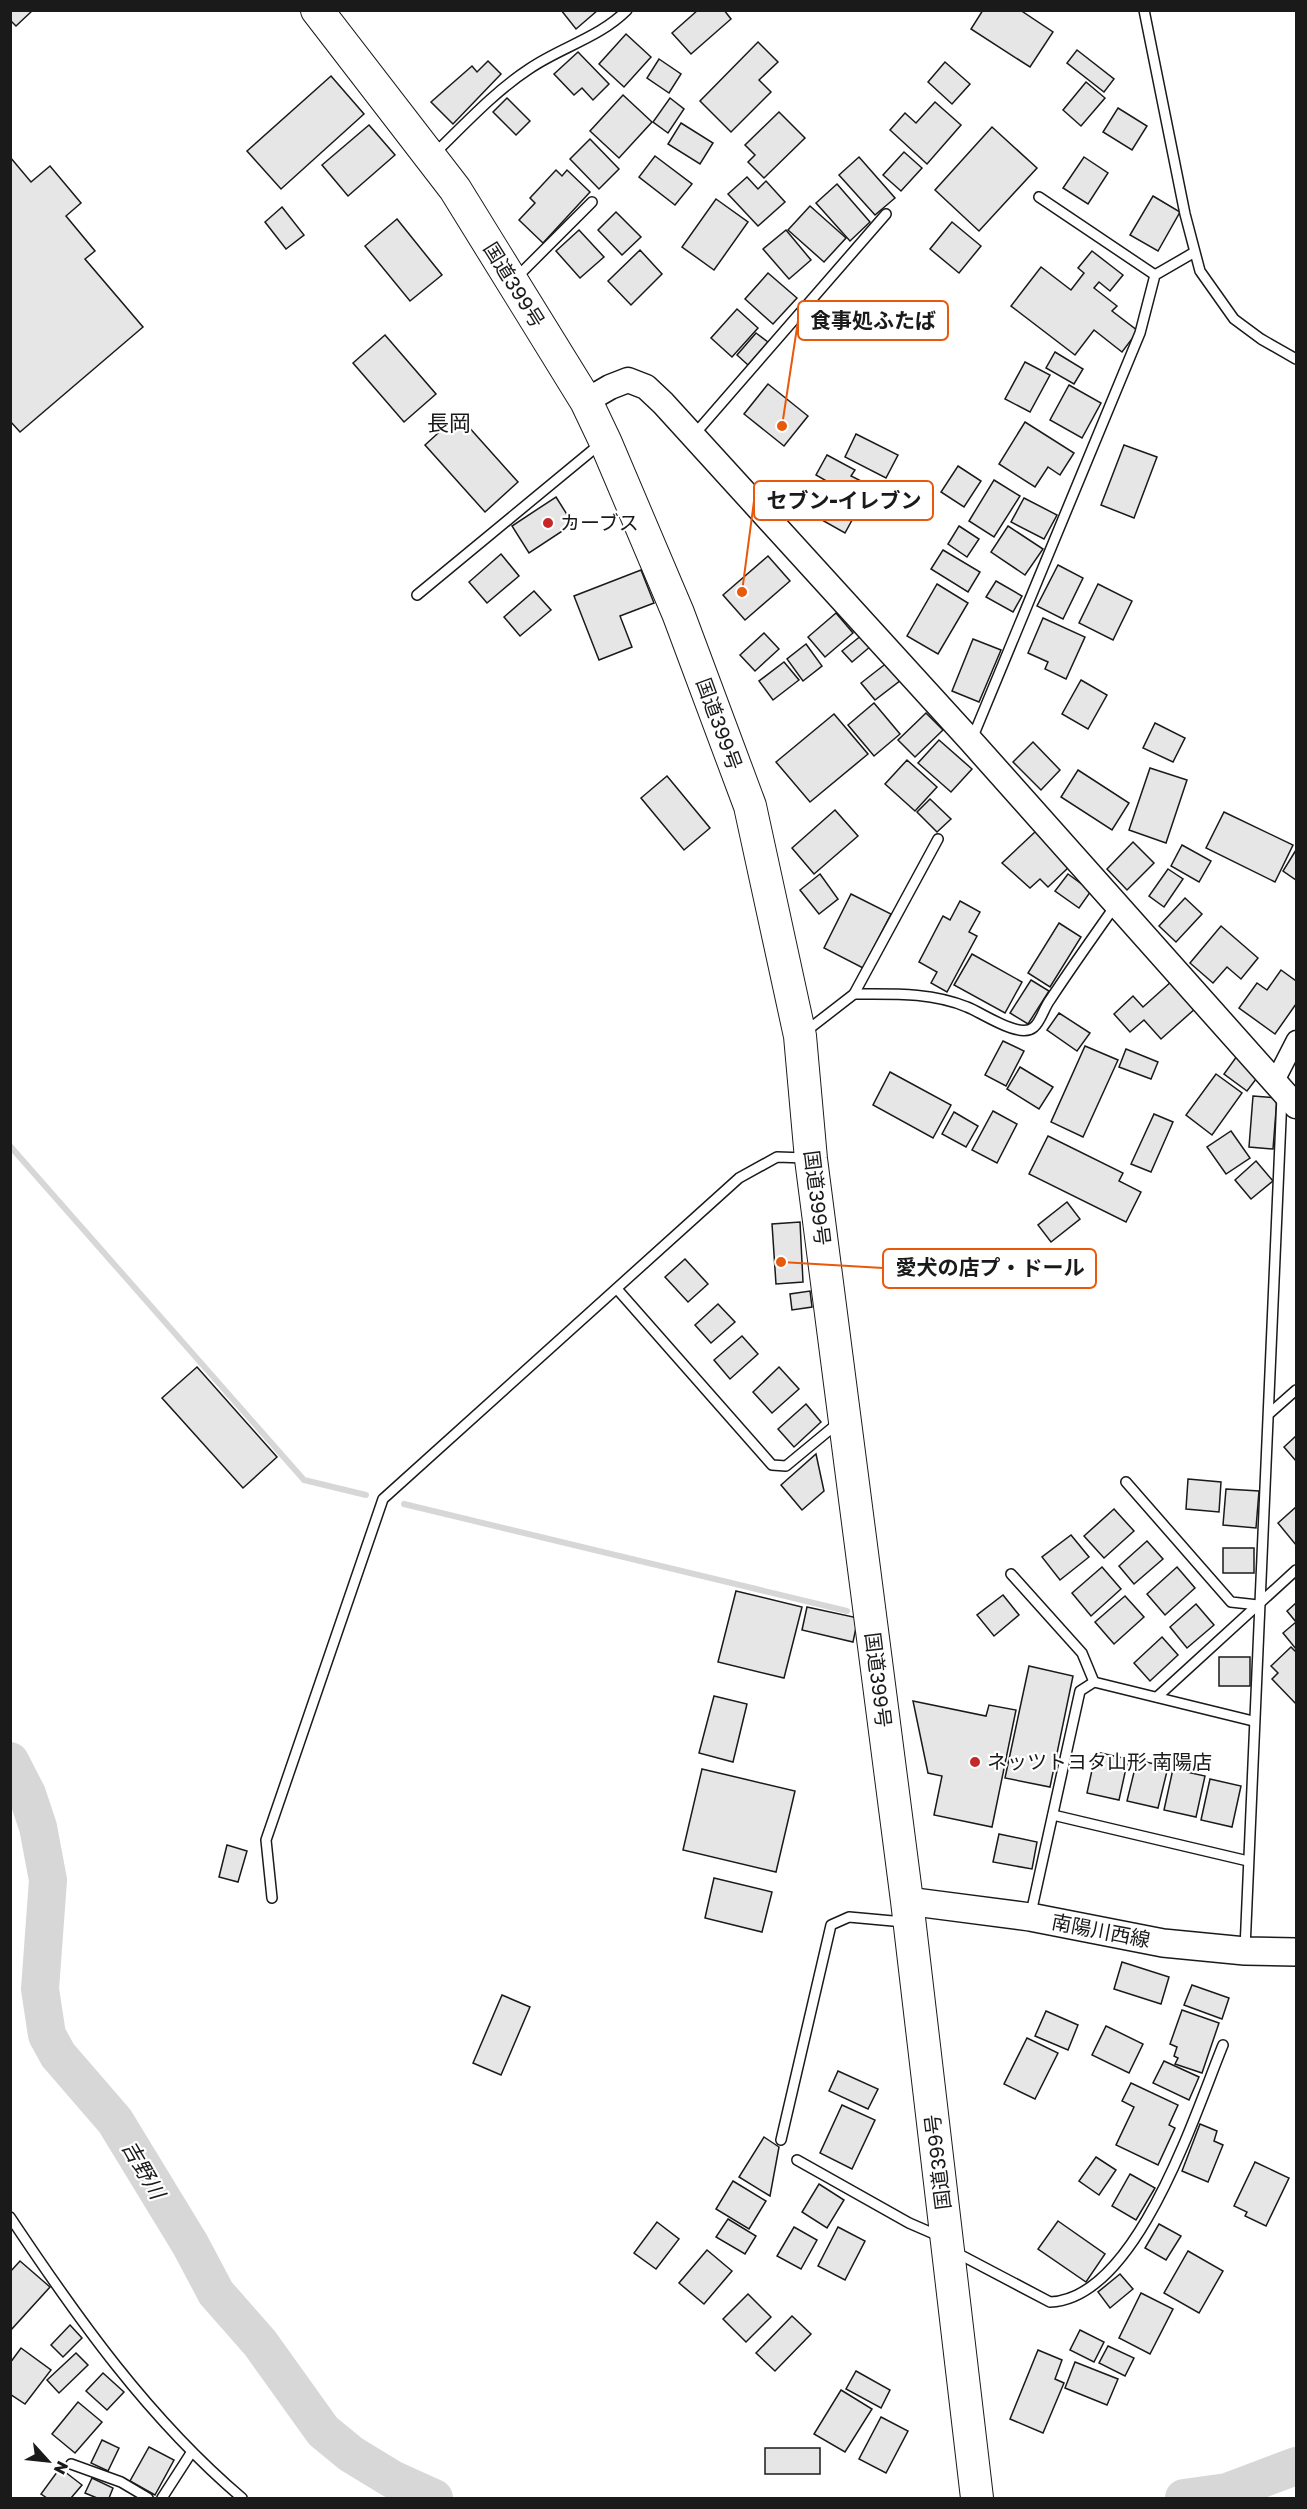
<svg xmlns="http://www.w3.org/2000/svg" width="1307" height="2509" font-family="'Golos Text','Noto Sans JP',sans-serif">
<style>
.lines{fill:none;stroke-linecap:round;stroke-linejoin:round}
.stream{stroke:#d7d7d7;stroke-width:6}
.river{stroke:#d7d7d7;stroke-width:38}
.building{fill:#e6e6e6;stroke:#1a1a1a;stroke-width:1.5}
.service-casing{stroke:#1a1a1a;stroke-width:12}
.minor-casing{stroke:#1a1a1a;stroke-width:21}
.tertiary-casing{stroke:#1a1a1a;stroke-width:27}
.secondary-casing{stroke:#1a1a1a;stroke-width:30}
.trunk-casing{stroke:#1a1a1a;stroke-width:34}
.service{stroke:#fff;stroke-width:9}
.minor{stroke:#fff;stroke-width:18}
.tertiary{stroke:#fff;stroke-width:24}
.secondary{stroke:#fff;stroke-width:27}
.trunk{stroke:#fff;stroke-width:32}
.poi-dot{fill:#c62828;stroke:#fff;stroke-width:2}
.labels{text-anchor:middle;stroke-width:4.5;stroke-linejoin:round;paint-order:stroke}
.street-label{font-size:20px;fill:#1a1a1a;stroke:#fff}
.poi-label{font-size:20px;fill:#1a1a1a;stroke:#fff;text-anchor:start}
.water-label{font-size:21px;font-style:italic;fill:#1a1a1a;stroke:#fff}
.quarter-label{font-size:22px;fill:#1a1a1a;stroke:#fff}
.leader{fill:none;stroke:#e8590c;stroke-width:2}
.callout-dot{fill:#e8590c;stroke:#fff;stroke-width:2}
.callout{fill:#fff;stroke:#e8590c;stroke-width:2}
.callout-label{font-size:21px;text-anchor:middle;font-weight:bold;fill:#1a1a1a}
</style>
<rect width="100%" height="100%" fill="#fff"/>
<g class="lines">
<!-- stream -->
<g class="stream">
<path d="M10 1146 304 1480 366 1495"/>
<path d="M404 1504 847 1611"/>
</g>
<!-- river -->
<g class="river">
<path d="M10 1761 27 1794 38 1827 48 1880 40 1989 47 2035 58 2055 115 2121 190 2244 216 2293 260 2343 323 2431 351 2454 392 2479 434 2498"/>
<path d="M1184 2498 1227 2492 1296 2466"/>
</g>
</g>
<!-- building -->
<g class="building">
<path d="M10 10H33L16 26 10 20Z"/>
<path d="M561 10H598L576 29Z"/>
<path d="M698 10H724L731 19 691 54 672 33Z"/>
<path d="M983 10H1020L1053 32 1030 67 971 29Z"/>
<path d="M626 34 651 57 624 87 599 64Z"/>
<path d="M758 42 778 62 759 80 771 92 731 132 700 101Z"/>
<path d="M1077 50 1114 79 1104 92 1067 63Z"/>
<path d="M578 52 609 84 593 100 582 88 574 95 554 74Z"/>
<path d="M659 59 681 74 669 93 647 78Z"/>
<path d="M488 61 501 74 453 124 431 102 472 66 477 72Z"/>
<path d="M945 62 970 84 952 104 928 82Z"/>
<path d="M331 76 364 114 281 189 247 151Z"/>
<path d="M1086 82 1105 98 1081 126 1063 110Z"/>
<path d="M623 95 652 122 619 158 590 131Z"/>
<path d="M507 98 530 121 516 135 493 112Z"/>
<path d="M670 98 684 109 668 133 653 122Z"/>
<path d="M935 102 961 125 927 164 890 130 905 113 916 123Z"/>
<path d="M1118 108 1147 126 1132 150 1103 132Z"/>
<path d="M779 112 805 138 764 178 748 162 755 155 745 145Z"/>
<path d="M681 123 713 143 700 164 668 144Z"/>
<path d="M369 125 395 155 348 196 322 165Z"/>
<path d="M992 127 1037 168 979 231 935 190Z"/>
<path d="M590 139 619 169 599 189 570 159Z"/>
<path d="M904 152 922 168 901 191 883 175Z"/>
<path d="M655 156 692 184 675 205 639 177Z"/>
<path d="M10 157 31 182 50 166 81 203 66 216 95 251 85 259 143 327 20 432 10 421Z"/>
<path d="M859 157 895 198 875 215 839 175Z"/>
<path d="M1084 157 1108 173 1088 204 1063 188Z"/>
<path d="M556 170 562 176 567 170 590 192 543 243 519 220 535 203 530 198Z"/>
<path d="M747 177 758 189 766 181 785 202 758 226 728 194Z"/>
<path d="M837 184 870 222 850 241 816 203Z"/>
<path d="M1153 196 1180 212 1158 251 1130 235Z"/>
<path d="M716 199 748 222 714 270 682 247Z"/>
<path d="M810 206 846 238 824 262 788 230Z"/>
<path d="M282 207 304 235 286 249 265 222Z"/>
<path d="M616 212 641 237 622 255 598 230Z"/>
<path d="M397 219 442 275 410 301 365 246Z"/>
<path d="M952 222 981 246 959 273 930 249Z"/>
<path d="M579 230 604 257 580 278 556 251Z"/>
<path d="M786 230 811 260 789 279 763 249Z"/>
<path d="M640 250 662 274 631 305 608 281Z"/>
<path d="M1092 251 1123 275 1110 291 1099 282 1094 288 1117 306 1112 311 1138 331 1122 352 1094 330 1075 355 1011 306 1041 267 1071 290 1084 273 1078 268Z"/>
<path d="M768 273 797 298 773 324 745 299Z"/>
<path d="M737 309 758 328 732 357 711 338Z"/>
<path d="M756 333 768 342 748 365 737 355Z"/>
<path d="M385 335 436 394 404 422 353 363Z"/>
<path d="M1055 352 1083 369 1074 384 1046 368Z"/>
<path d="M1025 362 1050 375 1030 412 1005 399Z"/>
<path d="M768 384 808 416 784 446 744 414Z"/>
<path d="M1069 385 1101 403 1082 438 1050 420Z"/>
<path d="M458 415 518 482 485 512 425 445Z"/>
<path d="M1025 422 1074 453 1060 475 1048 467 1035 487 999 464Z"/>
<path d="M856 434 898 455 886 478 845 457Z"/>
<path d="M1124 445 1157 457 1134 518 1101 505Z"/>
<path d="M827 455 855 470 851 476 877 489 869 503 863 500 845 533 813 515 830 483 816 475Z"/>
<path d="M958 466 981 481 964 507 941 492Z"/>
<path d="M994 480 1020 496 994 537 969 521Z"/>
<path d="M556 497 573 524 529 553 512 526Z"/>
<path d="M1024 498 1057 515 1044 539 1011 522Z"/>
<path d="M959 526 979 539 967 557 948 544Z"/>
<path d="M1008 526 1043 549 1025 575 991 552Z"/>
<path d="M943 550 980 572 968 592 931 569Z"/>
<path d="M501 554 519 576 487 603 469 582Z"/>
<path d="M768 556 790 581 745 620 723 595Z"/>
<path d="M1058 565 1083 578 1063 619 1037 606Z"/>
<path d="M641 570 654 603 620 616 632 647 599 660 574 596Z"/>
<path d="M996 581 1022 596 1013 612 986 597Z"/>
<path d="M937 584 968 603 938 654 907 636Z"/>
<path d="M1098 584 1132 601 1113 640 1079 623Z"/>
<path d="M534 591 551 610 520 636 504 617Z"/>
<path d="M836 613 853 633 825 657 808 637Z"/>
<path d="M1043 618 1085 637 1066 679 1045 669 1048 662 1028 653Z"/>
<path d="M764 633 779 649 755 671 740 655Z"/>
<path d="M862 635 871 646 852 662 842 651Z"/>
<path d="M973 639 1001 650 979 702 952 691Z"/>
<path d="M806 644 822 666 803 681 787 659Z"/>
<path d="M784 662 799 680 773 700 759 681Z"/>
<path d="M888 662 901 680 875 700 861 683Z"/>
<path d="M1081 680 1107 695 1088 729 1062 714Z"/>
<path d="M874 703 900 734 874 756 848 725Z"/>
<path d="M926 713 943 730 915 757 898 740Z"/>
<path d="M834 714 868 754 810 802 776 762Z"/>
<path d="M1155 723 1185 738 1173 762 1143 748Z"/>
<path d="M939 740 972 769 951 792 918 763Z"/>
<path d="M1033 742 1060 770 1041 790 1013 762Z"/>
<path d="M907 760 937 787 915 811 885 784Z"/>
<path d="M1150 768 1187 780 1166 843 1129 830Z"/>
<path d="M1078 770 1129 803 1112 830 1061 797Z"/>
<path d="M667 776 710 828 684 850 641 798Z"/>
<path d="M930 799 951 819 937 832 917 812Z"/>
<path d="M835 810 858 836 814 874 792 848Z"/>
<path d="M1224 812 1293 845 1275 882 1206 848Z"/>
<path d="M1036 831 1069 867 1048 887 1040 879 1030 888 1002 863Z"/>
<path d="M1133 842 1154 863 1127 890 1107 869Z"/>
<path d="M1182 845 1211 861 1199 882 1171 866Z"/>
<path d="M1296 850V880L1283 871Z"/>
<path d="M1168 869 1183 879 1164 907 1149 896Z"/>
<path d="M820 874 838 899 819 914 800 890Z"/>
<path d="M1068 874 1091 891 1079 908 1055 891Z"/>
<path d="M851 894 891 914 863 968 824 948Z"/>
<path d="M1185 898 1202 914 1176 942 1159 926Z"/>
<path d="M960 901 980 912 969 932 977 936 947 992 931 983 937 972 919 962 943 916 950 920Z"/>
<path d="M1059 923 1081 937 1050 987 1028 973Z"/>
<path d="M1221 926 1258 958 1241 979 1227 967 1213 983 1190 963Z"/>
<path d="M972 954 1022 982 1005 1013 954 985Z"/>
<path d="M1281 970 1296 981V1004L1275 1034 1239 1008 1257 983 1267 990Z"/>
<path d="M1031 980 1049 991 1028 1024 1010 1013Z"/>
<path d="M1172 981 1196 1008 1161 1039 1144 1020 1130 1032 1114 1014 1133 996 1143 1007Z"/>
<path d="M1059 1013 1090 1033 1077 1051 1047 1030Z"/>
<path d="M1003 1041 1024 1051 1006 1086 985 1075Z"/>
<path d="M1085 1046 1118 1060 1083 1137 1051 1122Z"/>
<path d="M1126 1049 1158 1062 1151 1079 1119 1067Z"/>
<path d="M1237 1056 1260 1074 1247 1091 1224 1074Z"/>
<path d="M1020 1067 1053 1087 1039 1109 1007 1089Z"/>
<path d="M890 1072 951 1105 933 1138 873 1105Z"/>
<path d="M1216 1074 1242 1093 1212 1135 1186 1115Z"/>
<path d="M1253 1096 1277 1098 1273 1149 1249 1147Z"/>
<path d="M993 1111 1017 1124 997 1163 972 1150Z"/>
<path d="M954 1112 978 1126 966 1147 942 1134Z"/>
<path d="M1154 1114 1173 1122 1151 1172 1131 1164Z"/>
<path d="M1231 1131 1250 1158 1226 1174 1207 1147Z"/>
<path d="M1048 1136 1123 1173 1119 1181 1141 1192 1126 1222 1029 1174Z"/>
<path d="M1256 1161 1273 1181 1251 1199 1235 1180Z"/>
<path d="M1067 1202 1080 1219 1051 1242 1038 1225Z"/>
<path d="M800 1222 803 1282 776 1284 772 1224Z"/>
<path d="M685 1259 708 1284 688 1302 665 1277Z"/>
<path d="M810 1291 812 1307 792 1310 790 1294Z"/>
<path d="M718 1304 735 1322 711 1343 695 1325Z"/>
<path d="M742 1336 758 1354 730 1379 714 1360Z"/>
<path d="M197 1367 277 1457 243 1488 162 1398Z"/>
<path d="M779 1367 799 1389 772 1413 753 1392Z"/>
<path d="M806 1404 821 1422 794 1447 778 1429Z"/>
<path d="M1296 1436V1461L1284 1447Z"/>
<path d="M816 1454 824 1491 802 1510 781 1485Z"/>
<path d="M1188 1479 1221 1482 1219 1512 1186 1509Z"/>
<path d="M1226 1489 1259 1491 1256 1528 1223 1525Z"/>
<path d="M1296 1507V1545L1278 1523Z"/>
<path d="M1114 1509 1134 1531 1104 1558 1084 1536Z"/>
<path d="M1071 1535 1089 1557 1060 1580 1042 1557Z"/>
<path d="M1147 1541 1163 1559 1134 1584 1119 1566Z"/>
<rect x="1223" y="1548" width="31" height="25"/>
<path d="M1102 1567 1121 1589 1091 1616 1072 1593Z"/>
<path d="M1177 1567 1195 1588 1165 1615 1147 1594Z"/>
<path d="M736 1591 802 1607 784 1678 718 1662Z"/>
<path d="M1003 1595 1019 1615 994 1636 977 1615Z"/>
<path d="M1125 1596 1144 1617 1114 1644 1095 1622Z"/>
<path d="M1296 1603V1649L1283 1633 1296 1622 1287 1611Z"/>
<path d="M1196 1604 1214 1625 1187 1648 1170 1627Z"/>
<path d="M807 1607 858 1618 853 1642 802 1630Z"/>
<path d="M1162 1637 1178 1655 1150 1681 1134 1663Z"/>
<path d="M1291 1647 1296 1652V1704L1272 1679 1278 1673 1271 1666Z"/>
<rect x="1219" y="1657" width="31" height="29"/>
<path d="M1029 1666 1073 1676 1050 1787 1005 1778Z"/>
<path d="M714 1696 747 1704 733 1762 699 1753Z"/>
<path d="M913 1701 986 1716 989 1705 1016 1710 992 1827 934 1815 942 1776 928 1773Z"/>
<path d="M1096 1752 1128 1759 1119 1800 1087 1793Z"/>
<path d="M1137 1760 1168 1767 1158 1808 1127 1801Z"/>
<path d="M702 1769 795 1791 776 1872 683 1850Z"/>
<path d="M1173 1769 1205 1776 1196 1817 1164 1810Z"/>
<path d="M1210 1779 1241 1786 1232 1827 1201 1820Z"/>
<path d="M999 1834 1037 1842 1032 1869 993 1862Z"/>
<path d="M227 1845 247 1851 238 1882 219 1877Z"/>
<path d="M714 1878 772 1892 762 1932 705 1918Z"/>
<path d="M1122 1962 1169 1977 1161 2004 1114 1989Z"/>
<path d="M1192 1985 1229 1998 1222 2019 1184 2005Z"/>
<path d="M502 1995 530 2007 501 2075 473 2063Z"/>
<path d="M1182 2010 1219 2023 1202 2073 1175 2064 1178 2058 1174 2056 1177 2047 1170 2044Z"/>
<path d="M1046 2011 1078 2025 1068 2050 1035 2036Z"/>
<path d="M1106 2026 1143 2044 1129 2073 1092 2055Z"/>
<path d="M1027 2038 1058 2053 1035 2099 1004 2084Z"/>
<path d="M1164 2061 1199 2077 1189 2100 1153 2083Z"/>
<path d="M838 2071 878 2089 868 2109 829 2091Z"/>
<path d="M1131 2083 1178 2105 1169 2125 1175 2128 1158 2165 1116 2145 1134 2107 1122 2101Z"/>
<path d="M842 2105 875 2120 852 2169 820 2153Z"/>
<path d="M1200 2124 1217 2131 1214 2141 1223 2145 1208 2182 1182 2171Z"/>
<path d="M764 2137 779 2147 770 2196 739 2177Z"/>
<path d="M1096 2157 1116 2170 1099 2195 1079 2181Z"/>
<path d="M1255 2162 1289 2178 1266 2226 1245 2216 1247 2212 1234 2206Z"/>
<path d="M1130 2174 1155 2188 1136 2220 1112 2206Z"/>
<path d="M733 2181 766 2201 749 2229 716 2209Z"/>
<path d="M819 2184 844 2200 827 2228 802 2212Z"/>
<path d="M728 2219 756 2236 745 2254 716 2237Z"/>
<path d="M1058 2221 1105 2254 1086 2282 1038 2249Z"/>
<path d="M657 2222 679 2239 656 2269 634 2253Z"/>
<path d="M1159 2224 1181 2236 1166 2260 1145 2248Z"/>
<path d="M794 2227 817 2240 801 2269 777 2256Z"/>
<path d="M838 2227 865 2241 845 2280 818 2266Z"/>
<path d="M707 2250 732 2271 704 2304 679 2283Z"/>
<path d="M1188 2251 1223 2271 1199 2313 1164 2293Z"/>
<path d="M20 2261 50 2287 10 2331V2272Z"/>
<path d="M1120 2274 1133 2289 1110 2308 1098 2292Z"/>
<path d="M1141 2293 1173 2309 1150 2354 1119 2338Z"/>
<path d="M748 2294 771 2317 746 2342 723 2319Z"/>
<path d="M792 2316 811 2334 775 2371 756 2353Z"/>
<path d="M70 2325 82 2338 63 2357 51 2345Z"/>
<path d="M1080 2330 1104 2342 1094 2362 1070 2350Z"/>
<path d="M1108 2346 1134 2358 1125 2376 1099 2363Z"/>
<path d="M21 2348 51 2370 25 2404 10 2394V2363Z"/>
<path d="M1038 2350 1062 2360 1055 2379 1064 2383 1043 2433 1010 2419Z"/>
<path d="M76 2353 88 2365 59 2393 47 2380Z"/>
<path d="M1075 2362 1118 2379 1107 2405 1065 2388Z"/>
<path d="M856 2371 890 2390 881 2408 846 2389Z"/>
<path d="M103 2373 124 2392 107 2410 86 2391Z"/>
<path d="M841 2390 872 2409 845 2452 814 2434Z"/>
<path d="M78 2402 102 2422 75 2453 52 2434Z"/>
<path d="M881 2417 908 2431 886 2473 859 2459Z"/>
<path d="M102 2440 119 2448 108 2471 91 2463Z"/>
<path d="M149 2447 174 2460 155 2495 130 2481Z"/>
<rect x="765" y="2448" width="55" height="26"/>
<path d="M60 2468 82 2485 71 2498H47L41 2494Z"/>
<path d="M92 2478 113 2488 109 2498H97L85 2493Z"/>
</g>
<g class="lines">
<defs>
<g id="service">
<path d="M1144 10 1185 214 1200 271 1234 319 1261 339 1296 359"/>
<path d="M433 155C464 125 494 92 529 69 561 47 599 38 627 10"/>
<path d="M1039 197 1155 275"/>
<path d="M515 279 592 202"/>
<path d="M693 436 886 214"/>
<path d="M417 595 600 444"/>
<path d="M972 739 1140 333 1155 275 1193 253"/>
<path d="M854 994C892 994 931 992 967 1007 981 1012 1020 1040 1034 1027 1041 1021 1044 1008 1050 1000 1071 968 1093 937 1115 906"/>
<path d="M805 1032 854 994 938 839"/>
<path d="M617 1289 772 1465 786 1466 838 1423"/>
<path d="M1270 1413 1296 1390"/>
<path d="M1126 1482 1231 1602 1258 1605"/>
<path d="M1011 1574 1082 1653 1094 1682"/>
<path d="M1157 1697 1296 1570"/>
<path d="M1053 1815 1248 1861"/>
<path d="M272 1898 266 1840 383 1499 739 1178 777 1157 806 1158"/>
<path d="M1031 1913 1080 1691 1094 1682 1253 1721"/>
<path d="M1245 1949 1282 1096"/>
<path d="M781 2140 831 1925 849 1917 904 1922"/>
<path d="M797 2160 909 2223 939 2236"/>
<path d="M10 2217C78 2319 148 2418 242 2498"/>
<path d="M955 2252 1050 2302C1137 2299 1195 2113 1223 2045"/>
<path d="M71 2464 121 2482 148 2498"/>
<path d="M162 2498 191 2453"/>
</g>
<path id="minor" d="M1275 1081 1296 1040"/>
<path id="tertiary" d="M586 401 610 387 628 380 646 387 663 403 971 741 1296 1106"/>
<path id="secondary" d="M907 1901 1030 1917 1163 1943 1245 1951 1296 1952"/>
<path id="trunk" d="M317 10 455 189 586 401 605 441 678 613 750 806 800 1036 811 1159 907 1901 977 2498"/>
</defs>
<!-- service casing -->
<use href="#service" class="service-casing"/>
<!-- minor casing -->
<use href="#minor" class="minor-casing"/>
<!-- tertiary casing -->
<use href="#tertiary" class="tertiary-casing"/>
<!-- secondary casing -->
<use href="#secondary" class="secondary-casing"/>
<!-- trunk casing -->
<use href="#trunk" class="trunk-casing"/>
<!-- service -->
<use href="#service" class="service"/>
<!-- minor -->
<use href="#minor" class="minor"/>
<!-- tertiary -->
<use href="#tertiary" class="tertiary"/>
<!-- secondary -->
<use href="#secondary" class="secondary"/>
<!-- trunk -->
<use href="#trunk" class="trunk"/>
</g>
<!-- markers -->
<g class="poi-dot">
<circle cx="548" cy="523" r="6"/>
<circle cx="975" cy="1762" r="6"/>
</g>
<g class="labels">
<!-- street labels -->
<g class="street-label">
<text transform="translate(514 285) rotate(58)" y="7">国道399号</text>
<text transform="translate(719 724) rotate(70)" y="7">国道399号</text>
<text transform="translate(817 1198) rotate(83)" y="7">国道399号</text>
<text transform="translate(878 1680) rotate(83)" y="7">国道399号</text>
<text transform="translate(1101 1931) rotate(11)" y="7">南陽川西線</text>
<text transform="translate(938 2162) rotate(-97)" y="7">国道399号</text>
</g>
<!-- poi labels -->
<g class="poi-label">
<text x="560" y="530">カーブス</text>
<text x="987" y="1769">ネッツトヨタ山形 南陽店</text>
</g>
<!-- water labels -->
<g class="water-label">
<text transform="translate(143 2170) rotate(60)" y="7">吉野川</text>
</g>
<!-- quarter labels -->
<g class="quarter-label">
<text x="449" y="431">長岡</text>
</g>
</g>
<!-- callouts -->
<path class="leader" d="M782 426L798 321M742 592L754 501M781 1262L883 1268"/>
<g class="callout-dot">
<circle cx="782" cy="426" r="6"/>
<circle cx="742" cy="592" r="6"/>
<circle cx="781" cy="1262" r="6"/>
</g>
<g class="callout">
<rect x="798" y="301" width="150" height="39" rx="6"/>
<rect x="754" y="481" width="179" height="39" rx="6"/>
<rect x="883" y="1249" width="213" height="39" rx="6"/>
</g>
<g class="callout-label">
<text x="873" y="328">食事処ふたば</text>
<text x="844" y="508">セブン-イレブン</text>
<text x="990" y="1275">愛犬の店プ・ドール</text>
</g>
<!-- border -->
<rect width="1307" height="2509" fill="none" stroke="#1a1a1a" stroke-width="24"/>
<!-- north arrow -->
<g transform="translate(48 2461) rotate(117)" stroke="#ffffff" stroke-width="4.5" paint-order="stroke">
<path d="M0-4.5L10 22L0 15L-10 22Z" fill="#1a1a1a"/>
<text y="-9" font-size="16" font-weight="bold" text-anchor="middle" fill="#1a1a1a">N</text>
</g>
</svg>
